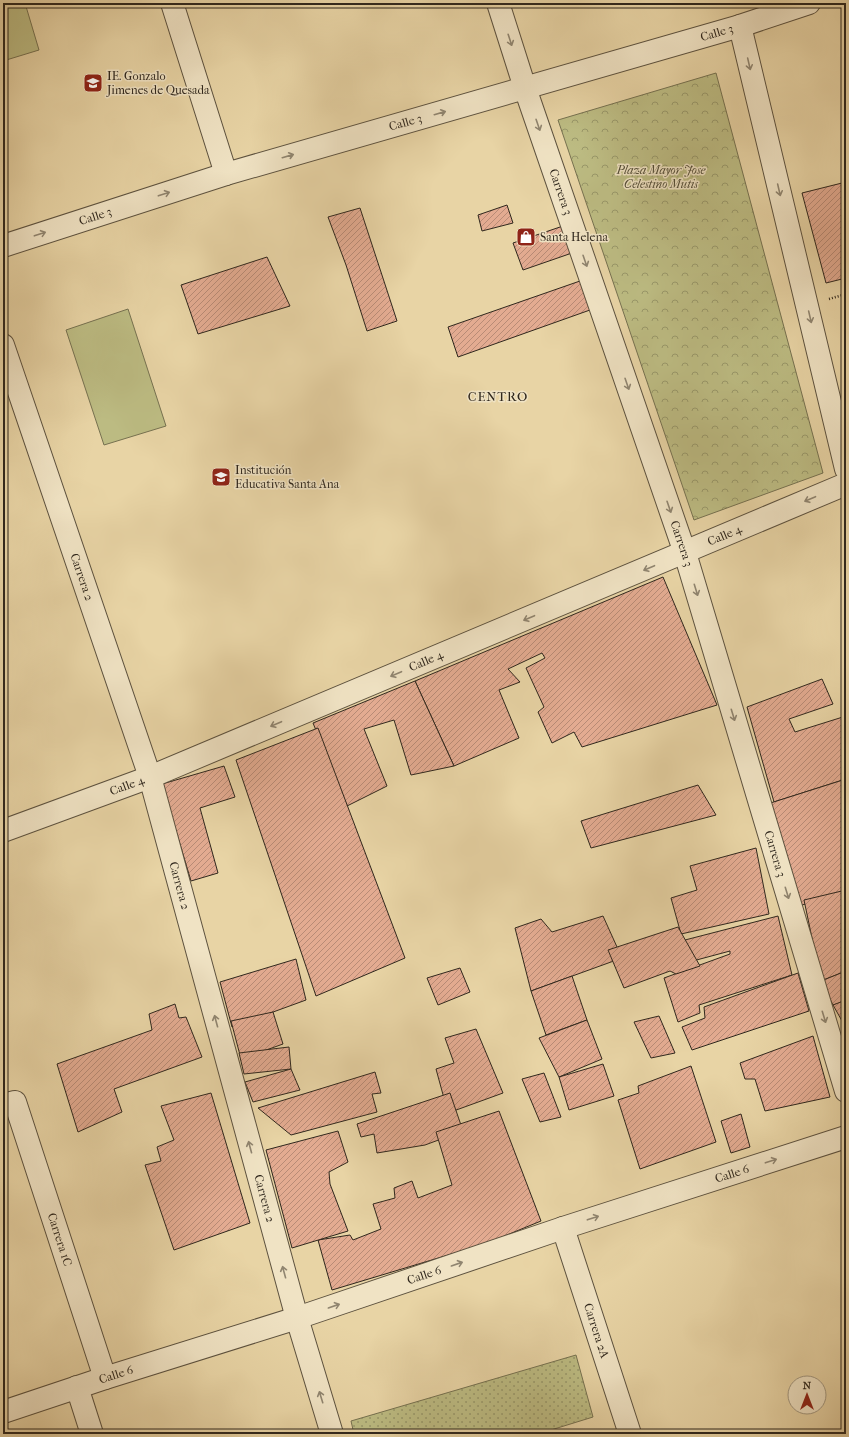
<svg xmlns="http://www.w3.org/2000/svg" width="849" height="1437" font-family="'IM FELL French Canon',serif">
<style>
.grass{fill:url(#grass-dots);stroke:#767150}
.park{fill:url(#park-crowns);stroke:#767150}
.pitch{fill:#bcbb82;stroke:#767150}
.building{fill:url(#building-hatch);stroke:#2f271d}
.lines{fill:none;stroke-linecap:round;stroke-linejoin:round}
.minor-casing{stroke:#5d523f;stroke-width:24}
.path{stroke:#2f271d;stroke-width:2.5;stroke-dasharray:1 2;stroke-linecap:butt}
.minor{stroke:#f0e3c4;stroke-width:22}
.oneway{stroke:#908570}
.labels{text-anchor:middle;stroke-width:3;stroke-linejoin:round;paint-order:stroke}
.street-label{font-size:12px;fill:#2f271d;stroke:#f0e3c4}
.poi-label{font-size:12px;fill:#2f271d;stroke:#f0e3c4;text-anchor:start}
.park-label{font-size:12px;font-style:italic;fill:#524c36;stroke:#f0e3c4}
.neighbourhood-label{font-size:13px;letter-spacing:1px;fill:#2f271d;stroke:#f0e3c4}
</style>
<defs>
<pattern id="grass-dots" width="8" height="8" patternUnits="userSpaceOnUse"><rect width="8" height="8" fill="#bcbb82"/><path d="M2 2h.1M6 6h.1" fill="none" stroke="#99986a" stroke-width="1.8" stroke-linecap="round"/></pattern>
<pattern id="park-crowns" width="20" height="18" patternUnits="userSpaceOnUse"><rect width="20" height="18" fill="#bcbb82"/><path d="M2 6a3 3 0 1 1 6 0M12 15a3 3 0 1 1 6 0" fill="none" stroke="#99986a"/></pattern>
<pattern id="building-hatch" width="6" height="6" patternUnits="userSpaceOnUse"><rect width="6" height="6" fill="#e3ab91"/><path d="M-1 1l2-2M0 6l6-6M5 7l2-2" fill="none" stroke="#b88b76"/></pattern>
</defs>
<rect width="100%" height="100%" fill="#e8d4a5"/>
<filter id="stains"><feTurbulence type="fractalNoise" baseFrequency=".005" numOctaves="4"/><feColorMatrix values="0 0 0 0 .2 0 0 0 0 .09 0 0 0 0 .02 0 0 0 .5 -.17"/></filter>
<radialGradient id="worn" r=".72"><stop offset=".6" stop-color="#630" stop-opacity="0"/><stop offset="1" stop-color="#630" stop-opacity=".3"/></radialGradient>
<!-- grass -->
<path class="grass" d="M576 1355 593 1417 538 1434H354L351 1421Z"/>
<!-- park -->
<path class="park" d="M716 73 823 473 694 520 558 120Z"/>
<!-- pitch -->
<g class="pitch">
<path d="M3 3H25L39 50 3 61Z"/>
<path d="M128 309 166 426 104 445 66 330Z"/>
</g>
<!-- building -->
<g class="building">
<path d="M846 182V278L826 283 802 193Z"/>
<path d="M507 205 513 223 482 231 478 215Z"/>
<path d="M360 208 397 321 367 331 346 265 328 217Z"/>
<path d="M563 226 572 253 523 270 513 243Z"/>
<path d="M267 257 290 306 198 334 181 285Z"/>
<path d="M580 281 590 310 458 357 448 327Z"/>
<path d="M663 577 717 705 582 747 574 732 552 743 538 712 544 707 526 668 545 658 542 653 508 669 520 682 499 690 519 738 454 766 415 681Z"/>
<path d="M822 679 833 704 789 719 795 732 846 716V779L774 802 747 707Z"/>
<path d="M415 681 454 766 411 775 394 720 364 729 387 786 347 806 313 723Z"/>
<path d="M318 728 405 958 316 996 236 760Z"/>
<path d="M224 766 235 797 200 808 218 873 191 881 162 784Z"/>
<path d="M846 779V893L791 908 761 806Z"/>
<path d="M698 785 716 815 591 848 581 821Z"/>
<path d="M756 848 769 914 681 934 671 898 697 890 690 866Z"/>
<path d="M846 890V971L821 981 804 900Z"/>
<path d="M603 916 622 958 531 991 515 928 541 919 552 932Z"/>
<path d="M778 916 792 975 699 1005 700 1013 678 1022 664 978 730 954V951L689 962 685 940Z"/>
<path d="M678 927 700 966 676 974 670 971 624 988 608 950Z"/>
<path d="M296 959 306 1000 232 1027 220 982Z"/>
<path d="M460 968 470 992 438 1005 427 978Z"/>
<path d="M846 971V1001L833 1005 821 981Z"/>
<path d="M798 973 809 1011 692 1050 682 1027 705 1018 704 1007Z"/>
<path d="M572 976 587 1020 546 1035 531 991Z"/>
<path d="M846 1000V1028L833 1005Z"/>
<path d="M175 1004 179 1018 186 1017 202 1057 114 1089 122 1112 78 1132 57 1064 152 1030 149 1014Z"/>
<path d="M273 1012 283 1044 241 1059 231 1021Z"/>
<path d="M659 1016 675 1053 651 1058 634 1022Z"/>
<path d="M587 1020 602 1059 559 1077 539 1038Z"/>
<path d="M476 1029 503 1093 448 1113 436 1069 454 1063 445 1038Z"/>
<path d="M813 1036 830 1097 765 1111 755 1079H745L740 1063Z"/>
<path d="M289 1047 291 1069 244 1074 239 1053Z"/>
<path d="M603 1064 614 1096 569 1110 559 1077Z"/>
<path d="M691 1066 716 1142 640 1169 618 1100 639 1093 638 1086Z"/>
<path d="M291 1069 300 1090 253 1102 245 1082Z"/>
<path d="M375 1072 381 1093 372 1094 377 1112 291 1135 258 1108Z"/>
<path d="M544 1073 561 1117 540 1122 522 1079Z"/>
<path d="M211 1093 250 1223 174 1250 145 1165 161 1161 157 1147 174 1140 161 1106Z"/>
<path d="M450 1093 463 1131 425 1145 377 1153 374 1134 361 1137 357 1124Z"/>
<path d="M499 1111 541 1221 485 1244 332 1290 318 1240 350 1235 353 1240 381 1229 373 1204 395 1198 394 1188 412 1181 418 1198 452 1185 436 1132Z"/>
<path d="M741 1114 750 1147 731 1153 721 1121Z"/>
<path d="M338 1131 348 1162 329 1172 330 1184 348 1231 292 1248 266 1150Z"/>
</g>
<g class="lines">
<defs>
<g id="minor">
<path d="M172 3 226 174"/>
<path id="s1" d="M498 3 525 88 685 553 846 1091"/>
<path d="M740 26 846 469"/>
<path id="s2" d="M3 246 226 174 740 26 809 3"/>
<path id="s3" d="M3 345 150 777 297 1318 332 1434"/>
<path id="s4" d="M3 831 150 777 846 484"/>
<path id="s5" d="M3 1105 15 1102 105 1378"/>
<path id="s6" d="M563 1228 630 1434"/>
<path d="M77 1387 92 1434"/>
<path id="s7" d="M3 1412 105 1378 297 1318 563 1228 846 1137"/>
</g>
</defs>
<!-- minor casing -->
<use href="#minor" class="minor-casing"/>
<!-- path -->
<path class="path" d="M829 299 846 294"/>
<!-- minor -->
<use href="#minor" class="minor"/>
</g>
<!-- one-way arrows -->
<defs><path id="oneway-shaft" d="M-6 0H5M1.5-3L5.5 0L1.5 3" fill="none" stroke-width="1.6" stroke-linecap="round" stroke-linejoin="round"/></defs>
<g class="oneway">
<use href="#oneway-shaft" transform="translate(510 40) rotate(72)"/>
<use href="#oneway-shaft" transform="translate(749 64) rotate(77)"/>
<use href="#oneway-shaft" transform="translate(440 113) rotate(-16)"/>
<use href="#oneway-shaft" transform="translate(538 125) rotate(71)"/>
<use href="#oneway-shaft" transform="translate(288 156) rotate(-16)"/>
<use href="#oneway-shaft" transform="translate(779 190) rotate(77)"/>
<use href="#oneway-shaft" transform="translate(164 194) rotate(-18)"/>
<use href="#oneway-shaft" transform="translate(40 234) rotate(-18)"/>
<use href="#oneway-shaft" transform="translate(585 261) rotate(71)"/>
<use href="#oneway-shaft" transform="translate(810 317) rotate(77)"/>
<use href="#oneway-shaft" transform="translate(627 384) rotate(71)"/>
<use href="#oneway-shaft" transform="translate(810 499) rotate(157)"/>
<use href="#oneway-shaft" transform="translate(669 507) rotate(71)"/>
<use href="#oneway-shaft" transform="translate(649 568) rotate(157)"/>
<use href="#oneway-shaft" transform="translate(696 590) rotate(73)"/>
<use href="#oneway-shaft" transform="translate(529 618) rotate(157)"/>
<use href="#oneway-shaft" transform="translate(396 674) rotate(157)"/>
<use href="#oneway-shaft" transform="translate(733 715) rotate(73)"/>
<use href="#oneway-shaft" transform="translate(276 724) rotate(157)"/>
<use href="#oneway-shaft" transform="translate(787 893) rotate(73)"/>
<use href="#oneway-shaft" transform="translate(824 1017) rotate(73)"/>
<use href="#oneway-shaft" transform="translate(216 1021) rotate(-105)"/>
<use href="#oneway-shaft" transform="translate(250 1147) rotate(-105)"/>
<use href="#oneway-shaft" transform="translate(771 1161) rotate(-18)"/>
<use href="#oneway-shaft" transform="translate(593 1218) rotate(-18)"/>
<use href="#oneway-shaft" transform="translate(457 1264) rotate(-19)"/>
<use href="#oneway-shaft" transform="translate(284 1272) rotate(-105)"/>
<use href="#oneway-shaft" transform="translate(334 1306) rotate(-19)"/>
<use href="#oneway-shaft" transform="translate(321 1397) rotate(-107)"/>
</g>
<!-- icons -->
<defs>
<symbol id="school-square" viewBox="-11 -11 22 22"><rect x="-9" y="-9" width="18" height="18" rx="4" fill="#8f2418" stroke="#f0e3c4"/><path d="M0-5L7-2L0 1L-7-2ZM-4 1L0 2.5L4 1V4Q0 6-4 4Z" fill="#fff"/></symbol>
<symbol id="shop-square" viewBox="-11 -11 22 22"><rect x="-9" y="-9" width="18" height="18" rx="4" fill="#8f2418" stroke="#f0e3c4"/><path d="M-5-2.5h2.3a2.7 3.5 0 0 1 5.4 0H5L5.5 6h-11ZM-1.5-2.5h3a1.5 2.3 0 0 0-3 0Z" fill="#fff"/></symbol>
</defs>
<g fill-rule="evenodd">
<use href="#school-square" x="82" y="72" width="22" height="22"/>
<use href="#shop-square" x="515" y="226" width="22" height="22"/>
<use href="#school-square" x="210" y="466" width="22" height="22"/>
</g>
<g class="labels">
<!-- street labels -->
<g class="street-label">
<text dy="4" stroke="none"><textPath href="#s2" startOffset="745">Calle 3</textPath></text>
<text dy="4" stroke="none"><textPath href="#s2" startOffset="421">Calle 3</textPath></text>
<text dy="4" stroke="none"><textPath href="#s1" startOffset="199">Carrera 3</textPath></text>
<text dy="4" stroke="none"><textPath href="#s2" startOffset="97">Calle 3</textPath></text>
<text dy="4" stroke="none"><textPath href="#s4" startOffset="780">Calle 4</textPath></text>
<text dy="4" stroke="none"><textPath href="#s1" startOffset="571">Carrera 3</textPath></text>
<text dy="4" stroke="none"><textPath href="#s3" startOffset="245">Carrera 2</textPath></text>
<text dy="4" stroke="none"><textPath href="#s4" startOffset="456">Calle 4</textPath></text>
<text dy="4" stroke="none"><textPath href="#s4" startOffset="132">Calle 4</textPath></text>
<text dy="4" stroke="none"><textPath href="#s1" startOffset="895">Carrera 3</textPath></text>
<text dy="4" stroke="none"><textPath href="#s3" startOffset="569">Carrera 2</textPath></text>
<text dy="4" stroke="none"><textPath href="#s7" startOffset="767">Calle 6</textPath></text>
<text dy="4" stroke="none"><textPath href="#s3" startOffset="893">Carrera 2</textPath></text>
<text dy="4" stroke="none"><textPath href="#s5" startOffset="157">Carrera 1C</textPath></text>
<text dy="4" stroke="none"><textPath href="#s7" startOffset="443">Calle 6</textPath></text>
<text dy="4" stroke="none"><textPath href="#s6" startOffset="108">Carrera 2A</textPath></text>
<text dy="4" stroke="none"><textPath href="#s7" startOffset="119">Calle 6</textPath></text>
</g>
<!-- poi labels -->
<g class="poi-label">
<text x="107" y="80">IE. Gonzalo<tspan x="107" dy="14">Jimenes de Quesada</tspan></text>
<text x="540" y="241">Santa Helena</text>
<text x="235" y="474">Institución<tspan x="235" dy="14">Educativa Santa Ana</tspan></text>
</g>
<!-- park labels -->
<g class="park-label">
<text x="661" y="174">Plaza Mayor Jose<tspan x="661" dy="14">Celestino Mutis</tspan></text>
</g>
<!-- neighbourhood labels -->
<g class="neighbourhood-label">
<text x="498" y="401">CENTRO</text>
</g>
</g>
<!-- margin -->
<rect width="849" height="1437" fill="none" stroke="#e8d4a5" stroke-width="16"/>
<rect x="4" y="4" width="841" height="1429" fill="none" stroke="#2f271d" stroke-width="2"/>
<rect x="8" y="8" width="833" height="1421" fill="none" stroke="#2f271d"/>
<!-- north arrow -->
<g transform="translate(807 1395)"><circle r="19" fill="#f0e3c4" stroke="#a39881"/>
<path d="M0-3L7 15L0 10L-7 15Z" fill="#8f2418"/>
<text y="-6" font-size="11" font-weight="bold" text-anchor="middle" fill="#2f271d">N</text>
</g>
<rect width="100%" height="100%" filter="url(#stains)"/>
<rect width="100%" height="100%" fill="url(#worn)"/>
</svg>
